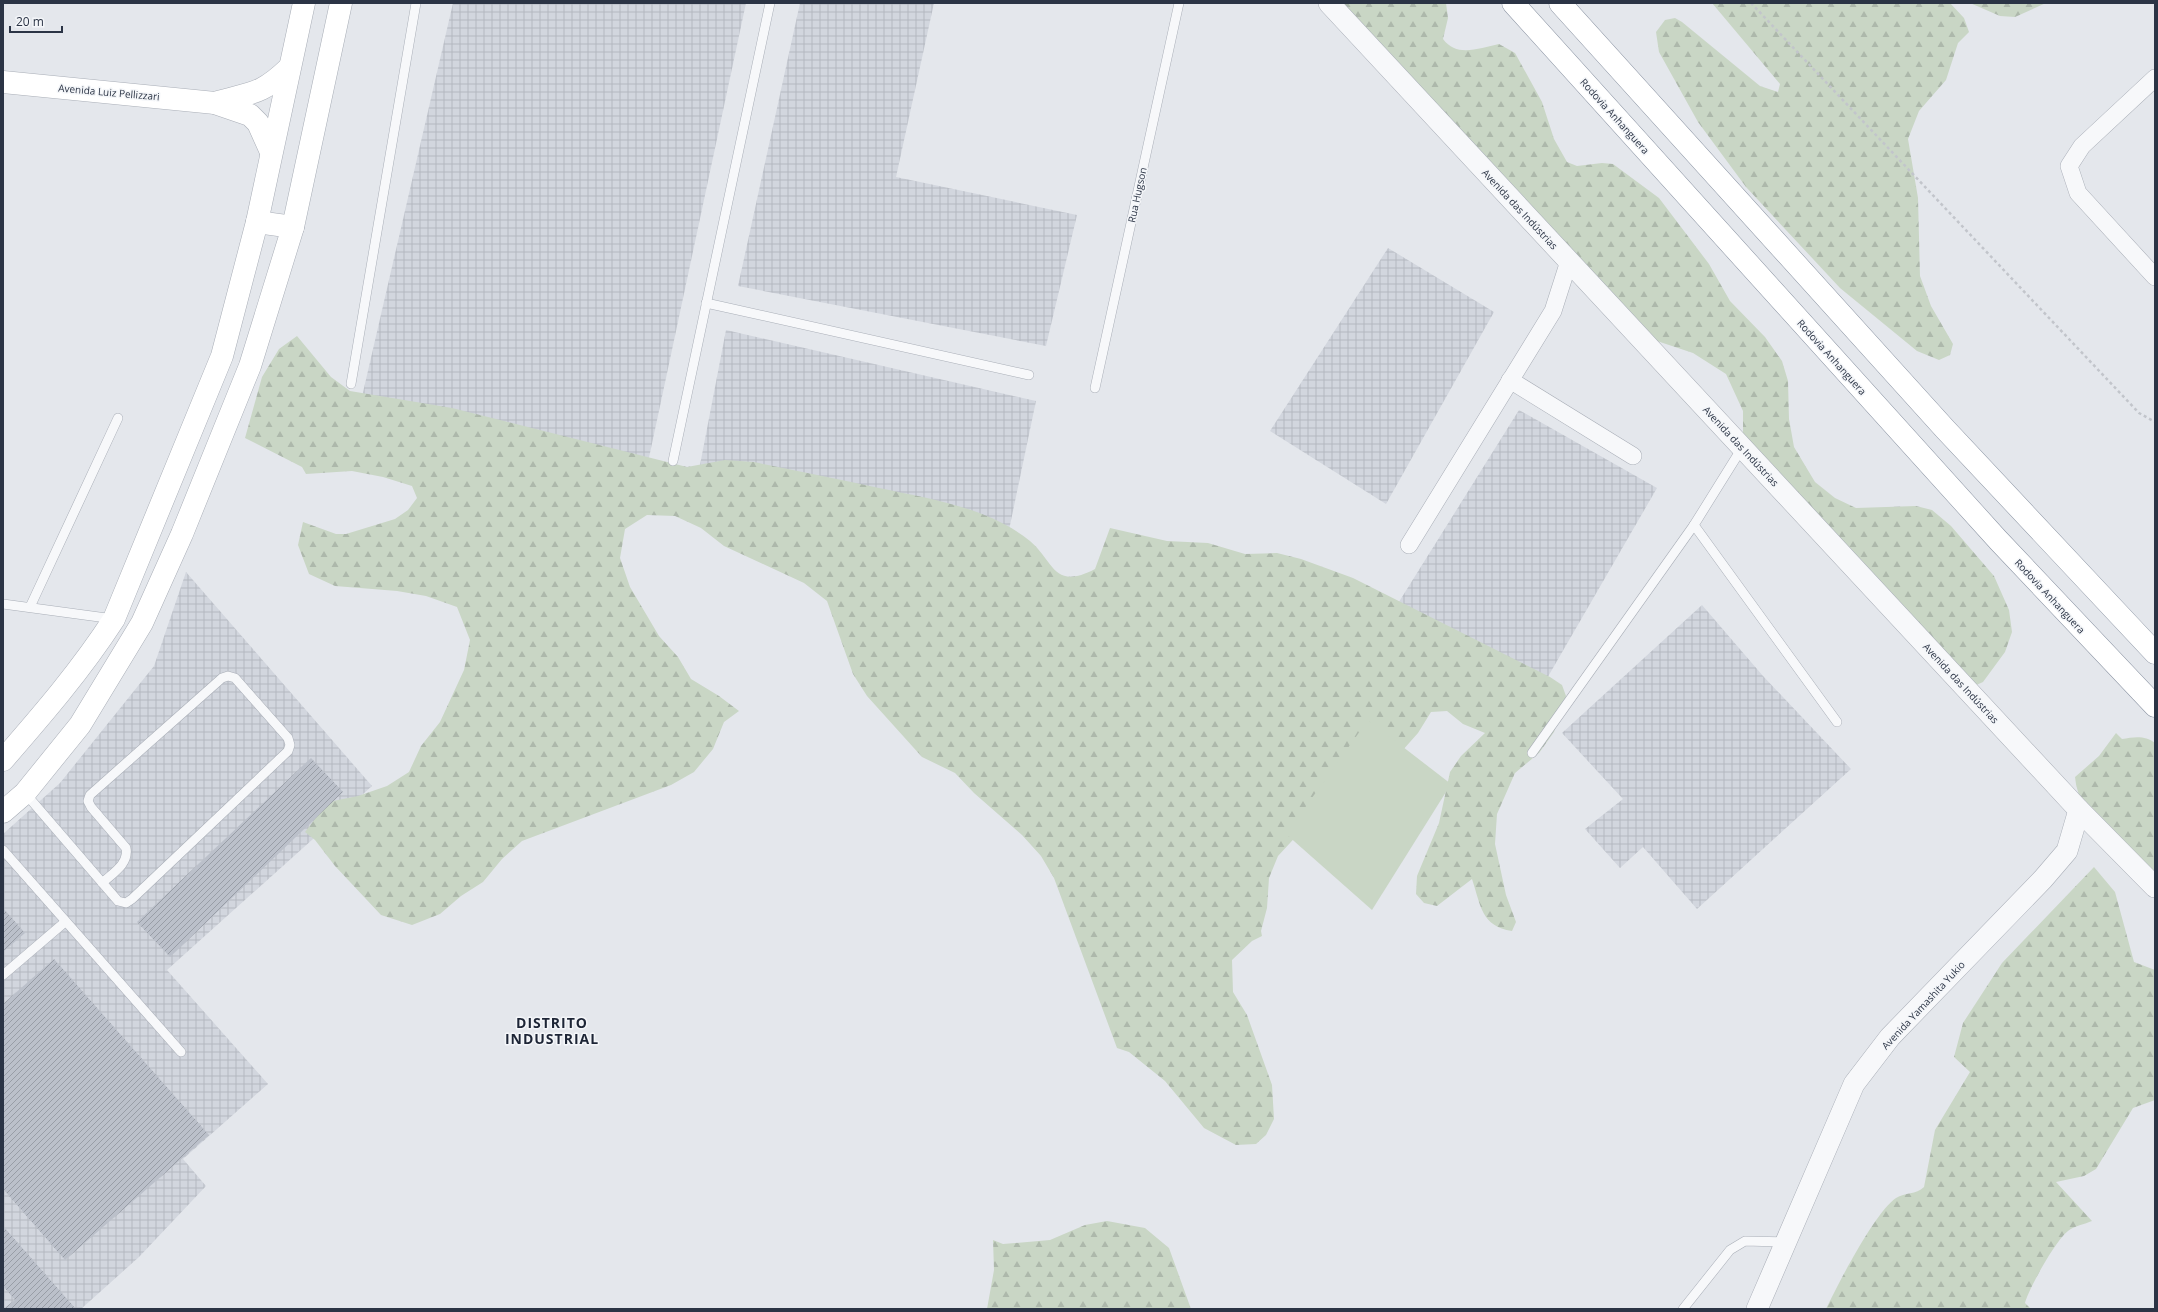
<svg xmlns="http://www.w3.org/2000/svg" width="2158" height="1312" font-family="'Open Sans',sans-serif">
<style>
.industrial{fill:url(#industrial-grid)}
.forest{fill:url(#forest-firs)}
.pitch{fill:#c9d6c5}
.building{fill:url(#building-hatch)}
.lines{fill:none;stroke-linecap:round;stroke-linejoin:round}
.service-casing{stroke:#a9aeb7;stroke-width:10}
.minor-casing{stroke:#a9aeb7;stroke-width:18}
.tertiary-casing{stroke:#a9aeb7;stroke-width:22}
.secondary-casing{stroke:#a9aeb7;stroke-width:23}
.motorway-casing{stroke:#8b94a3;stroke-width:23}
.path{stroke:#c2c5cb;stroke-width:2.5;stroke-dasharray:3 3;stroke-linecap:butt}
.service{stroke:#f7f8fa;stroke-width:9}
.minor{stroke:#f7f8fa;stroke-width:17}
.tertiary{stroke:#f7f8fa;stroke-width:21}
.secondary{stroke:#fff;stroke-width:22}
.motorway{stroke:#fff;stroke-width:22}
.labels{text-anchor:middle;stroke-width:3;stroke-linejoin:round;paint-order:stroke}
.street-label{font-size:10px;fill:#2b3445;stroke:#f4f6f9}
.district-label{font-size:14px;font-weight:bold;letter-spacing:1px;fill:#1d2536;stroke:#f4f6f9}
</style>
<defs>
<pattern id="industrial-grid" width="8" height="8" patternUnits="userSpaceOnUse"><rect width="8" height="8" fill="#d2d6de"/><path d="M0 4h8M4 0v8" fill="none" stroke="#b4b8c0"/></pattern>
<pattern id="forest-firs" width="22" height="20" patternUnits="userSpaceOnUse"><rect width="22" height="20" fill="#c9d6c5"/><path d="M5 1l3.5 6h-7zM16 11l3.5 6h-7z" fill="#adb8ab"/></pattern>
<pattern id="building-hatch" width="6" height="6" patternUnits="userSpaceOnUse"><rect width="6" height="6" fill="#bbc0ca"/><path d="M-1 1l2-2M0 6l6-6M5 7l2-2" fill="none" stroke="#989da6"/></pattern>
</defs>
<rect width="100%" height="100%" fill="#e4e7ec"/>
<!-- industrial -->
<g class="industrial">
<path d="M453 3H746L647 467 361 401Z"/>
<path d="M800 3H934L896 177 1077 215 1046 346 738 286Z"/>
<path d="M1388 248 1494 312 1386 504 1270 431Z"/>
<path d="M726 330 1036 401 1009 530 700 465Z"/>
<path d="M1519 410 1657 488 1542 687 1397 605Z"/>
<path d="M186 572 372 786 167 970 268 1084 183 1159 206 1186 139 1257 81 1309H3V834L60 783 154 666Z"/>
<path d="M1702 605 1763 676 1851 769 1697 909 1643 847 1620 868 1585 829 1623 799 1562 733Z"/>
</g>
<!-- forest -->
<g class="forest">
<path d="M1337 3H1446L1448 18 1443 39C1457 58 1479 48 1499 44L1515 53 1542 102 1554 139 1567 162 1577 166 1602 163 1613 164 1659 198 1709 264 1730 301 1765 337 1782 361 1788 381 1789 419 1794 447 1815 482 1835 498 1856 508 1916 506 1932 510 1951 526 1994 576 2009 610 2012 632 2005 652 1983 682 1972 687 1743 444V411L1726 374 1693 353 1645 337Z"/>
<path d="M1712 3H1950L1964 18 1969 32 1958 43 1946 80 1919 111 1908 139 1918 198 1920 276 1931 306 1953 344 1950 355 1939 360 1917 351 1840 288 1746 187 1698 122 1659 52 1656 32 1665 20 1675 18 1682 22 1760 86 1778 92 1780 84Z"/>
<path d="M1970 3H2046L2015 17 2000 16Z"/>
<path d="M297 336 331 377 350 391 452 408 687 467 725 460 754 462C796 471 838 479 879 488 930 499 988 507 1030 541 1054 561 1053 591 1095 569L1110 528 1167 541 1208 543 1245 554 1277 553 1301 559 1353 578 1550 677 1562 685 1566 696 1554 732 1539 753 1515 773 1497 814 1495 844 1506 895 1516 922 1512 931C1481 926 1481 906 1472 879L1437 906 1424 903 1416 894 1417 876 1439 823 1450 772 1461 756 1485 733 1463 724 1447 711 1431 712 1418 733 1402 751 1326 804 1278 856 1269 878 1267 908 1261 931 1262 936 1252 941 1232 960 1233 992 1247 1015 1272 1085 1274 1119 1266 1135 1256 1144 1236 1145 1204 1128 1165 1081 1129 1052 1117 1048 1054 878 1041 856 1022 835 974 793 955 773 922 757 867 696 853 674 827 601 804 583 724 546 701 528 675 516 647 515 625 529 620 558 630 587 659 636 678 657 691 679 719 696 739 711 724 722 713 749 694 772 671 785 522 841 502 859 483 882 461 896 440 914 412 925 381 915 335 866 315 840 305 832 328 802 358 796 387 786 409 772 421 746 440 722 464 670 470 640 457 607 426 596 397 591 335 586 309 574 298 545 303 522 336 534H346L395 519 408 510 417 498 412 486 383 477 352 471 306 474 302 467 245 438 262 377 279 349Z"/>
<path d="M2116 733 2122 739C2134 737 2145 735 2155 743V892C2128 862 2078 818 2075 777L2099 756Z"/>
<path d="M2094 867 2115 892 2134 962 2155 970V1100L2133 1108 2096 1169 2084 1176 2056 1182 2092 1221C2085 1224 2074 1226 2068 1231 2056 1240 2029 1288 2025 1303L2031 1309H1826C1838 1284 1875 1212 1896 1198 1905 1192 1916 1195 1924 1187L1935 1130 1970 1072 1954 1057 1963 1023 2002 963Z"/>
<path d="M1107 1221 1145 1228 1169 1248 1191 1309H987L994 1270 993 1240 1003 1244 1050 1240 1085 1225Z"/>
</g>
<!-- pitch -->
<path class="pitch" d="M1368 720 1451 784 1372 910 1286 834Z"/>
<!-- building -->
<g class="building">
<path d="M311 758 343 792 170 957 137 922Z"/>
<path d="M3 908 25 933 3 952Z"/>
<path d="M54 959 209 1135 65 1260 3 1189V1004Z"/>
<path d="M3 1226 75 1308 73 1309H3L15 1300 3 1286Z"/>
</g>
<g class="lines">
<defs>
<g id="service">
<path d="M706 303 1029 375"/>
<path d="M351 384 416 3"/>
<path d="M1095 388 1179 3"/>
<path d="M1742 448 1694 525 1837 722"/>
<path d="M673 461 770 3"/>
<path d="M3 604 114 619"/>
<path d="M30 607 118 418"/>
<path d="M1532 753 1694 525"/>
<path d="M25 793 118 901 126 903 132 899 288 751 290 745 288 738 235 678 228 676 222 678 90 795 88 801 91 807 126 848C129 864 113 873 102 883"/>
<path d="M3 850 181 1052"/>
<path d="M3 975 65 922"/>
<path d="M1683 1309 1730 1250 1745 1241 1785 1242"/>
</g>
<g id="minor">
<path d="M2155 78 2082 146 2069 166 2078 193 2155 277"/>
<path d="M1510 380 1633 456"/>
<path d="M1409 545 1553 311 1569 261"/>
</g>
<g id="tertiary">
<path d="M1329 3 2079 810 2155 887"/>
<path d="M1757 1309 1854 1084 1890 1037 2043 879 2067 851 2079 810"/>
</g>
<g id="secondary">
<path d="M3 82 215 103 250 115 258 123 271 152"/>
<path d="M215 103C251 92 260 96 289 68"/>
<path d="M257 222 293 227"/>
<path d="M3 760C43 714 81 670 114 619L222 356 257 222 304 3"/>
<path d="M3 812 25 793 80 725 142 623 182 534 250 366 293 227 341 3"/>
</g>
<g id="motorway">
<path d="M1513 3 1998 540 2155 706"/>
<path d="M1560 3 1945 429 2155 653"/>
</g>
</defs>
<!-- service casing -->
<use href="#service" class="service-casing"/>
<!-- minor casing -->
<use href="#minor" class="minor-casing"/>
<!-- tertiary casing -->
<use href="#tertiary" class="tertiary-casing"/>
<!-- secondary casing -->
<use href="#secondary" class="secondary-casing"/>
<!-- motorway casing -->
<use href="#motorway" class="motorway-casing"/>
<!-- path -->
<path class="path" d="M1751 3 2139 413 2155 422"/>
<!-- service -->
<use href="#service" class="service"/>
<!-- minor -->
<use href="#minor" class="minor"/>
<!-- tertiary -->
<use href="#tertiary" class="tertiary"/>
<!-- secondary -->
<use href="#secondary" class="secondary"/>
<!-- motorway -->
<use href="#motorway" class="motorway"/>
</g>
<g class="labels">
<!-- street labels -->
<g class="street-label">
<text transform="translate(109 92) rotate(5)" y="4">Avenida Luiz Pellizzari</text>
<text transform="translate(1615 116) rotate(48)" y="4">Rodovia Anhanguera</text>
<text transform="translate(1137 195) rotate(-78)" y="4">Rua Hugson</text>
<text transform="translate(1520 209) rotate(47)" y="4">Avenida das Indústrias</text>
<text transform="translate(1832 357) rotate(48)" y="4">Rodovia Anhanguera</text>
<text transform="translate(1741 446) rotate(47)" y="4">Avenida das Indústrias</text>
<text transform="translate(2050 596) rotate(47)" y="4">Rodovia Anhanguera</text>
<text transform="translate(1961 683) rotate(47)" y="4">Avenida das Indústrias</text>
<text transform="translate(1923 1005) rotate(-47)" y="4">Avenida Yamashita Yukio</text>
</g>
<!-- district labels -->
<g class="district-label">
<text x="552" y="1028">DISTRITO<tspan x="552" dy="16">INDUSTRIAL</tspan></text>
</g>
</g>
<!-- border -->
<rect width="2158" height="1312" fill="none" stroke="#2b3445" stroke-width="8"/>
<!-- scale -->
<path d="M10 26v6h52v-6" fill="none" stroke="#2b3445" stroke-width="2"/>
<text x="16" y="26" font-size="12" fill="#2b3445" stroke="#f4f6f9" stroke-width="3" paint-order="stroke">20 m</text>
</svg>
